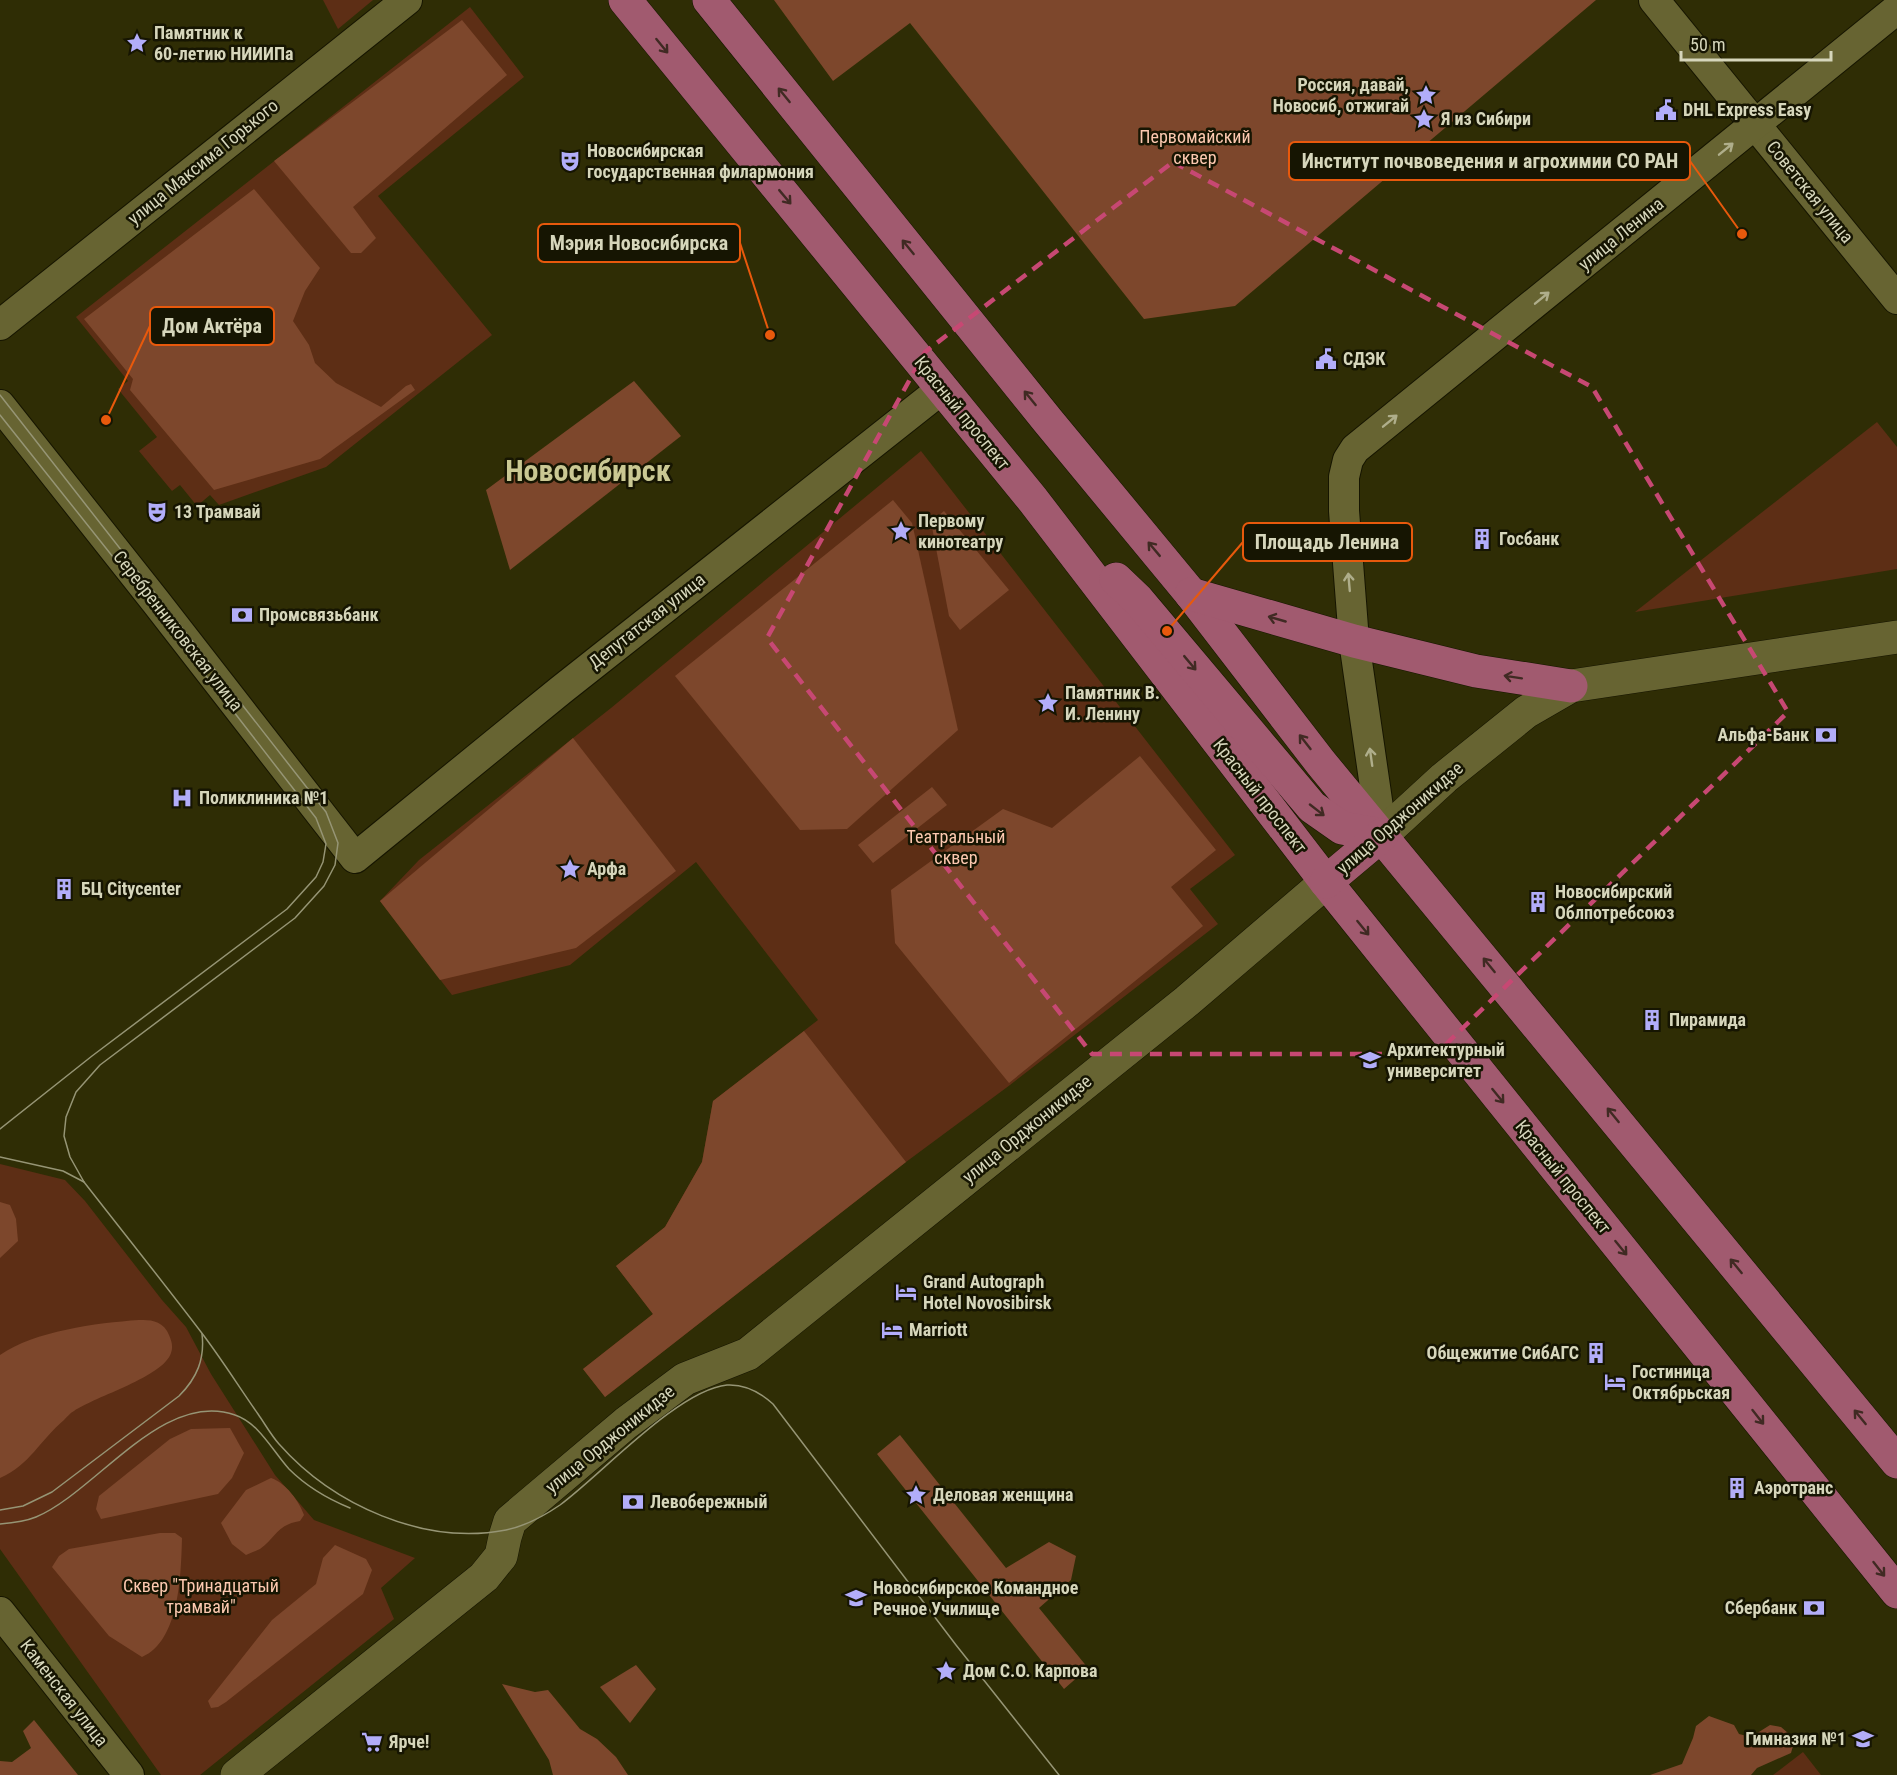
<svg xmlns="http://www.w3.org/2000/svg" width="1897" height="1775" font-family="'Roboto Condensed',sans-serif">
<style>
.green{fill:#5d2e15}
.forest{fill:#7d472c}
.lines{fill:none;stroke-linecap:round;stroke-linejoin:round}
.tertiary-casing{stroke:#161500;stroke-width:32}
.secondary-casing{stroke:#161500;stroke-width:34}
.primary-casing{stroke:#161500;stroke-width:34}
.tertiary{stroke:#676432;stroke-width:30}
.secondary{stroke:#676432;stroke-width:33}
.primary{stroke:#a15a6f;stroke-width:33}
.tram{stroke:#969575;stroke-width:1.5}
.oneway{stroke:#402a23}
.oneway2{stroke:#afae8b}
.marked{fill:none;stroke:#c74873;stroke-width:4.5;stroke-dasharray:12 8;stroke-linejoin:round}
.labels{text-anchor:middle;stroke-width:5;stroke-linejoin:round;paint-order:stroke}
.poi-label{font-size:18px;font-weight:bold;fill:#d6d6bb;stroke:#161502;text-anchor:start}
.park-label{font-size:18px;fill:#fdc9b0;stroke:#161502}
.street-label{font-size:18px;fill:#d6d6bb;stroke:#161502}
.town-label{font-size:30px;font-weight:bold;fill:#cac893;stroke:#161502}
.leader{fill:none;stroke:#e8590c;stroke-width:2}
.callout-dot{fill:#e8590c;stroke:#161502;stroke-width:2}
.callout{fill:#161502;stroke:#e8590c;stroke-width:2}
.callout-label{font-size:20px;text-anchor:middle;font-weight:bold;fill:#d6d6bb}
</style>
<rect width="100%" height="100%" fill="#2f2d05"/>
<!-- green -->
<g class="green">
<path d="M323 0H373L338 29Z"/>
<path d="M470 7 524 77 378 196 492 335 326 467 219 505 210 495 197 506 180 485 172 491 139 451 157 437 118 389 128 381 76 317Z"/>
<path d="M1877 422 1897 447V569L1635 612Z"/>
<path d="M921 451 1235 855 1190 889 1218 924 1010 1085 906 1162 605 1397 583 1369 653 1314 616 1266 665 1227 702 1162 713 1101 818 1020 696 862 570 965 452 995 380 901 419 860 611 708Z"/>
<path d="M0 1164 65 1180 85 1201 162 1300 186 1327 211 1374 275 1475 314 1520 415 1558 381 1588 394 1619 200 1775H161L0 1549Z"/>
<path d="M1803 1752 1821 1775H1773Z"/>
</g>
<!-- forest -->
<g class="forest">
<path d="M774 0H1596L1235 306 1144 319 910 23 833 81Z"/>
<path d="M462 20 507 75 353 207 376 238 361 253H351L274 161Z"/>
<path d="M254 189 320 268 305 291 293 321 309 345 315 363 336 383 381 407 406 386 411 384 415 390 320 459 214 490 130 390 133 379 84 319Z"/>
<path d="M634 381 681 436 510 570 486 490Z"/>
<path d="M893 500 912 523 958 730 847 829 800 830 675 676Z"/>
<path d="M944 511 1009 590 960 630 949 616 931 522Z"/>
<path d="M573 738 676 871 576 948 440 980 380 901Z"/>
<path d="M1140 756 1216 850 1171 887 1203 926 1009 1083 895 943 891 890 1003 809 1052 828Z"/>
<path d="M932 787 947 805 873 863 858 845Z"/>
<path d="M804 1031 906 1162 605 1397 583 1369 653 1314 616 1266 665 1227 702 1162 713 1101Z"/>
<path d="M0 1202 10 1205 16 1219 18 1241 0 1258Z"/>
<path d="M139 1320C150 1320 160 1320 167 1331 170 1337 174 1345 171 1353 163 1377 96 1396 74 1411 70 1413 67 1417 64 1420 41 1439 29 1466 0 1478V1355C35 1331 96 1323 139 1320Z"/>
<path d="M230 1428 244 1453 232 1478 218 1494 101 1519 96 1509 99 1496 170 1439 191 1429Z"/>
<path d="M900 1435 1006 1568 1049 1542 1076 1556 1071 1580 1039 1608 1088 1668 1064 1689 877 1454Z"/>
<path d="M271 1478C286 1483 299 1501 304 1515L300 1521C276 1525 276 1538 260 1549 256 1551 251 1553 246 1555L232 1544 221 1523 246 1490Z"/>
<path d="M160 1533H175L182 1538C181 1573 180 1641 142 1657L109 1636 52 1567 59 1556 69 1549Z"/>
<path d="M335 1545 366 1559 372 1570 363 1594 226 1702 218 1707 211 1708 208 1701 272 1620 316 1584 323 1558Z"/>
<path d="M636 1665 656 1689 630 1723 600 1687Z"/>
<path d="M502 1684 535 1692 548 1690 580 1729 597 1739 616 1757 628 1775H553L549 1760Z"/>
<path d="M1709 1716 1734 1725 1739 1734 1751 1737 1770 1725 1781 1727 1795 1739 1791 1753 1757 1768 1751 1775H1650L1682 1764 1693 1738 1696 1726Z"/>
<path d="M34 1720 78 1775H0V1761L12 1762 31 1748 23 1731Z"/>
</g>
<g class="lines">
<defs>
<g id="tertiary">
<path d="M1654 0 1897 299"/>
<path d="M0 325 407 0"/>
<path d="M0 405 156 602 355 858 561 690 943 388"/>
<path d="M1382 835 1354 641 1344 511V477L1348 460 1355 449 1897 9"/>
<path d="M0 1612 129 1775"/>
</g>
<g id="secondary">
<path d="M1382 835 1444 778 1526 712 1571 686 1897 637"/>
<path d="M237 1775 484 1577 501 1556 505 1537 510 1521 626 1423 685 1379 748 1354 1187 1001 1326 882"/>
</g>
<g id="primary">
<path d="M625 0 1033 500 1326 882 1897 1592"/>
<path d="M709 0 1048 421 1191 594 1321 763 1897 1462"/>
<path d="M1116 579 1138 600 1312 807 1342 828 1382 835"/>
<path d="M1191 594 1354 641 1476 671 1571 686"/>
<path d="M1326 882 1382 835"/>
</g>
</defs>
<!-- tertiary casing -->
<use href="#tertiary" class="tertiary-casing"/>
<!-- secondary casing -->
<use href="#secondary" class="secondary-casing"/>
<!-- primary casing -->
<use href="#primary" class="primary-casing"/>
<!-- tertiary -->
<use href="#tertiary" class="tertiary"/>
<!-- secondary -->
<use href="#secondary" class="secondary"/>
<!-- primary -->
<use href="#primary" class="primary"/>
<!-- tram -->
<g class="tram">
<path d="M0 395 326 812 338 843 335 865 324 886 295 918 100 1065 76 1092 66 1117 64 1136 70 1157 84 1182C123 1232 163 1282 201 1332 221 1358 239 1387 258 1414 265 1424 271 1435 279 1444 333 1505 424 1546 506 1530 525 1526 544 1516 560 1505 602 1474 678 1390 727 1385 745 1384 761 1393 773 1404L956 1645 1059 1775"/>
<path d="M0 415 152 606 316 818 326 844 323 862 316 877 287 909 92 1056 0 1129"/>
<path d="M0 1157 63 1171 84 1182"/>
<path d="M0 1510 23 1506 52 1492 179 1396C197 1378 205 1359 202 1334"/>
<path d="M0 1524C12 1523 24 1522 36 1517 96 1492 163 1389 235 1415 259 1423 272 1450 289 1469 306 1486 328 1499 350 1508"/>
</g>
</g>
<!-- one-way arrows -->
<defs><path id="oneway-shaft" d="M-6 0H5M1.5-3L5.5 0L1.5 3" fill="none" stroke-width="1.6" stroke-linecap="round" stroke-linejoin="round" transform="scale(1.5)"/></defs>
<g class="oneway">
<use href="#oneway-shaft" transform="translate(662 46) rotate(51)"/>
<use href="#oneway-shaft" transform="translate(784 95) rotate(-129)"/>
<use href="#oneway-shaft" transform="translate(785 197) rotate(50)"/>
<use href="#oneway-shaft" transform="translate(908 247) rotate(-129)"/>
<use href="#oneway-shaft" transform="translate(1030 398) rotate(-129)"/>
<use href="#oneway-shaft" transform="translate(1154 549) rotate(-130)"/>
<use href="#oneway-shaft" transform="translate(1277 619) rotate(-164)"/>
<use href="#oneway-shaft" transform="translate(1190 663) rotate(50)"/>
<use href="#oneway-shaft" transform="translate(1513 677) rotate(-171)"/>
<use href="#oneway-shaft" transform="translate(1305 742) rotate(-128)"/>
<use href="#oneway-shaft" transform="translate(1317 810) rotate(38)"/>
<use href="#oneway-shaft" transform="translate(1363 928) rotate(51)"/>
<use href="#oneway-shaft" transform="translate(1489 965) rotate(-129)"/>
<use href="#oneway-shaft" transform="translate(1498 1096) rotate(51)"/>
<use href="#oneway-shaft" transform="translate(1613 1115) rotate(-129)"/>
<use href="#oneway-shaft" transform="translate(1621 1248) rotate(51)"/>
<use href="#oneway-shaft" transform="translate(1736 1266) rotate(-129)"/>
<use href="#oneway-shaft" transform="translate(1758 1417) rotate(52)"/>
<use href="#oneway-shaft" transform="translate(1860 1417) rotate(-129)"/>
<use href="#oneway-shaft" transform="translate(1879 1569) rotate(52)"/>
</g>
<g class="oneway2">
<use href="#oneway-shaft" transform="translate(1726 149) rotate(-39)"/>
<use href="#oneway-shaft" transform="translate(1542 298) rotate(-39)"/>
<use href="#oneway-shaft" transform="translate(1390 421) rotate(-39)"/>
<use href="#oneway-shaft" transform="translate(1349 582) rotate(-95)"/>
<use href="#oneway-shaft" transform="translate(1371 757) rotate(-98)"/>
</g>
<!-- marked area -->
<path class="marked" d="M1173 162 1592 387 1788 712 1436 1054H1092L767 638 925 352Z"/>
<!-- icons -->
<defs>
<symbol id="sight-bare" viewBox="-9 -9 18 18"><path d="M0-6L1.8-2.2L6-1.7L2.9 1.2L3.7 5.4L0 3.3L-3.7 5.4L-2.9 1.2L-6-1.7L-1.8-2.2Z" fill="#b2adf9" stroke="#161502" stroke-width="2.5" paint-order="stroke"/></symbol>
<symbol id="civic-bare" viewBox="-9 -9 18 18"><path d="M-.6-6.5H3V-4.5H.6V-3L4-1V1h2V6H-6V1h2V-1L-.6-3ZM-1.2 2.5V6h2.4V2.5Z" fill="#b2adf9" stroke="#161502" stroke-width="2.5" paint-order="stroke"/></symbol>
<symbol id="theatre-bare" viewBox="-9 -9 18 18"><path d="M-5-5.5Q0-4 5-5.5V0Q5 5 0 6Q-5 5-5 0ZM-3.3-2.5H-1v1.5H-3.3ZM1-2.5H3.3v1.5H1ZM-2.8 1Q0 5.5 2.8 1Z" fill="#b2adf9" stroke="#161502" stroke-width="2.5" paint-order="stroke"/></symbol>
<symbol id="building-bare" viewBox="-9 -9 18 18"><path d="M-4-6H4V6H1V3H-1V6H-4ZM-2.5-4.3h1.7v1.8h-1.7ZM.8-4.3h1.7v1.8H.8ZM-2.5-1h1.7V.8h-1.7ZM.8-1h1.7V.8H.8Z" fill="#b2adf9" stroke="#161502" stroke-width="2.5" paint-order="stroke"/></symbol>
<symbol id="bank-bare" viewBox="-9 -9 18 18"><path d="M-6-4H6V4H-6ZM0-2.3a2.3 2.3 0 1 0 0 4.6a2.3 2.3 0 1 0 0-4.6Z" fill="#b2adf9" stroke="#161502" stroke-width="2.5" paint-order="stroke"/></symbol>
<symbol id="hospital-bare" viewBox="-9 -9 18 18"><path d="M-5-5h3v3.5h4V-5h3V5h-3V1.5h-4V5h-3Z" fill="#b2adf9" stroke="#161502" stroke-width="2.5" paint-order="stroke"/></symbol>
<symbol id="university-bare" viewBox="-9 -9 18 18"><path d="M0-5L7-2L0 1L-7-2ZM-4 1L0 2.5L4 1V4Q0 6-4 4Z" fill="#b2adf9" stroke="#161502" stroke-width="2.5" paint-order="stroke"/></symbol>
<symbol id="hotel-bare" viewBox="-9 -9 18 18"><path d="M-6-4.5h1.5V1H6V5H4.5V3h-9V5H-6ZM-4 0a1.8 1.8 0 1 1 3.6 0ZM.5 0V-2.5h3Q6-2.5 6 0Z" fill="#b2adf9" stroke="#161502" stroke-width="2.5" paint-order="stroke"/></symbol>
<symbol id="school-bare" viewBox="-9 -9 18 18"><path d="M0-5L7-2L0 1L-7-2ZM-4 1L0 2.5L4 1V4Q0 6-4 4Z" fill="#b2adf9" stroke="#161502" stroke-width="2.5" paint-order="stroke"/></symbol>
<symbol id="supermarket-bare" viewBox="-9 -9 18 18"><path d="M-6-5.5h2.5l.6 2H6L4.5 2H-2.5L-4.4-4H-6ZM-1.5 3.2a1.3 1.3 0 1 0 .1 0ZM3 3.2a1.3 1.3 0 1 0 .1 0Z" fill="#b2adf9" stroke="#161502" stroke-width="2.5" paint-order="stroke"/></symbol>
</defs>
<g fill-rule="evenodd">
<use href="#sight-bare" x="122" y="28" width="30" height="30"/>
<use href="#sight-bare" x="1411" y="80" width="30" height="30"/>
<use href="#civic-bare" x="1651" y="95" width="30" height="30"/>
<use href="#sight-bare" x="1409" y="104" width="30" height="30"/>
<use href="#theatre-bare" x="555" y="146" width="30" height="30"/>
<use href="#civic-bare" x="1311" y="344" width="30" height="30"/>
<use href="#theatre-bare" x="142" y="497" width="30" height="30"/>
<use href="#sight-bare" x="886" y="516" width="30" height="30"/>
<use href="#building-bare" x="1467" y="524" width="30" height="30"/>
<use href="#bank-bare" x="227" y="600" width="30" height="30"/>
<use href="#sight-bare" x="1033" y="688" width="30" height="30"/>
<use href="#bank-bare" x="1811" y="720" width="30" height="30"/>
<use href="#hospital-bare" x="167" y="783" width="30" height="30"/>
<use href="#sight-bare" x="555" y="854" width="30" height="30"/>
<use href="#building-bare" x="49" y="874" width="30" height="30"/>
<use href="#building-bare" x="1523" y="887" width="30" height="30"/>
<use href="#building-bare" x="1637" y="1005" width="30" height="30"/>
<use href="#university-bare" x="1355" y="1045" width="30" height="30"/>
<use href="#hotel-bare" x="891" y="1277" width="30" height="30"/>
<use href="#hotel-bare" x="877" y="1315" width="30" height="30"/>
<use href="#building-bare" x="1581" y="1338" width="30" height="30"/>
<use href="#hotel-bare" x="1600" y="1367" width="30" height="30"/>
<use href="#building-bare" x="1722" y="1473" width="30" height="30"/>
<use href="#sight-bare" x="901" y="1480" width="30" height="30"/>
<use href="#bank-bare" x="618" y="1487" width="30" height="30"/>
<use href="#school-bare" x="841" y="1583" width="30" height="30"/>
<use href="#bank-bare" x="1799" y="1593" width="30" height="30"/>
<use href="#sight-bare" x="931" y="1656" width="30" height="30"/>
<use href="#school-bare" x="1848" y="1724" width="30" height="30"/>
<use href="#supermarket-bare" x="357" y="1727" width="30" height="30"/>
</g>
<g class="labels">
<!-- poi labels -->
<g class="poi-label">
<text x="154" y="39">Памятник к<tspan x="154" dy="21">60-летию НИИИПа</tspan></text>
<text x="1409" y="91" text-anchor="end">Россия, давай,<tspan x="1409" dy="21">Новосиб, отжигай</tspan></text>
<text x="1683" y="116">DHL Express Easy</text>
<text x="1441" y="125">Я из Сибири</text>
<text x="587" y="157">Новосибирская<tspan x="587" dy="21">государственная филармония</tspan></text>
<text x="1343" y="365">СДЭК</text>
<text x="174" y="518">13 Трамвай</text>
<text x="918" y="527">Первому<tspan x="918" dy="21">кинотеатру</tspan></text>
<text x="1499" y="545">Госбанк</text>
<text x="259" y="621">Промсвязьбанк</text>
<text x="1065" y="699">Памятник В.<tspan x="1065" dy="21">И. Ленину</tspan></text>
<text x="1809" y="741" text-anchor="end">Альфа-Банк</text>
<text x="199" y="804">Поликлиника №1</text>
<text x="587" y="875">Арфа</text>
<text x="81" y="895">БЦ Citycenter</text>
<text x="1555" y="898">Новосибирский<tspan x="1555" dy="21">Облпотребсоюз</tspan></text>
<text x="1669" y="1026">Пирамида</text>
<text x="1387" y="1056">Архитектурный<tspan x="1387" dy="21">университет</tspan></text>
<text x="923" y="1288">Grand Autograph<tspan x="923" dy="21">Hotel Novosibirsk</tspan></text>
<text x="909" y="1336">Marriott</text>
<text x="1579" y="1359" text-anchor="end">Общежитие СибАГС</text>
<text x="1632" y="1378">Гостиница<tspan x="1632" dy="21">Октябрьская</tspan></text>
<text x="1754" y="1494">Аэротранс</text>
<text x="933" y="1501">Деловая женщина</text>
<text x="650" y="1508">Левобережный</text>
<text x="873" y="1594">Новосибирское Командное<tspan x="873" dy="21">Речное Училище</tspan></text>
<text x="1797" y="1614" text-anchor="end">Сбербанк</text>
<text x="963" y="1677">Дом С.О. Карпова</text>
<text x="1846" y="1745" text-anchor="end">Гимназия №1</text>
<text x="389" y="1748">Ярче!</text>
</g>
<!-- park labels -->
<g class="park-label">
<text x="1195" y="143">Первомайский<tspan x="1195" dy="21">сквер</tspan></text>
<text x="956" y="843">Театральный<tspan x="956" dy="21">сквер</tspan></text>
<text x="201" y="1592">Сквер "Тринадцатый<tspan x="201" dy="21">трамвай"</tspan></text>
</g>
<!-- street labels -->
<g class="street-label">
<text transform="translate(203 162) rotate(-39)" y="6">улица Максима Горького</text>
<text transform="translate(1810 192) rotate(51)" y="6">Советская улица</text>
<text transform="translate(1621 234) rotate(-39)" y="6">улица Ленина</text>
<text transform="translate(962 413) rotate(51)" y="6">Красный проспект</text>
<text transform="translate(647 621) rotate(-38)" y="6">Депутатская улица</text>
<text transform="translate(178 631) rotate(52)" y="6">Серебренниковская улица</text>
<text transform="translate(1260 796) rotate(52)" y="6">Красный проспект</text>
<text transform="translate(1400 818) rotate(-41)" y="6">улица Орджоникидзе</text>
<text transform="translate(1027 1129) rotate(-39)" y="6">улица Орджоникидзе</text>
<text transform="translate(1563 1177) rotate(51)" y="6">Красный проспект</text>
<text transform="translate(610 1439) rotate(-39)" y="6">улица Орджоникидзе</text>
<text transform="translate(64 1693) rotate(52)" y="6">Каменская улица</text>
</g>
<!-- town labels -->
<g class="town-label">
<text x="588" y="481">Новосибирск</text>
</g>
</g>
<!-- callouts -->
<path class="leader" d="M1742 234L1690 161M770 335L740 243M106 420L150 326M1167 631L1243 542"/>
<g class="callout-dot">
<circle cx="1742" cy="234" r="6"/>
<circle cx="770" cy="335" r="6"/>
<circle cx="106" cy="420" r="6"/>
<circle cx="1167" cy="631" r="6"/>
</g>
<g class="callout">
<rect x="1289" y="142" width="401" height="38" rx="6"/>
<rect x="538" y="224" width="202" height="38" rx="6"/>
<rect x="150" y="307" width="124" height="38" rx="6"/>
<rect x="1243" y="523" width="169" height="38" rx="6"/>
</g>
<g class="callout-label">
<text x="1490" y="168">Институт почвоведения и агрохимии СО РАН</text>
<text x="639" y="250">Мэрия Новосибирска</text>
<text x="212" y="333">Дом Актёра</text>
<text x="1327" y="549">Площадь Ленина</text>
</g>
<!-- scale -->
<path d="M1681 51v9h150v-9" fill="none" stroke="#d6d6bb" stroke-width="3"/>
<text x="1690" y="51" font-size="18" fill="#d6d6bb" stroke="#161502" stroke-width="4.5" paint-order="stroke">50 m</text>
</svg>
